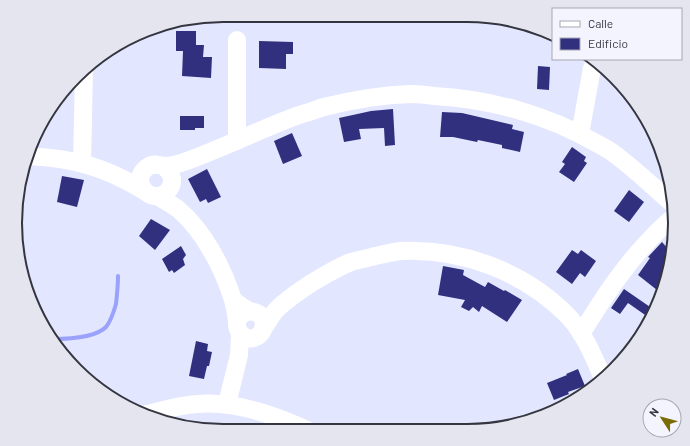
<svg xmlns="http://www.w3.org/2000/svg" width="690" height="446" font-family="Barlow,sans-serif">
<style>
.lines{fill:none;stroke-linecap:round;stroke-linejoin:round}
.stream{stroke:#9aa2fb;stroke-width:4}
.building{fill:#31307e}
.minor{stroke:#fff;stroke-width:18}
.rim{fill:none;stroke:#34353f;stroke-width:2}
</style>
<rect width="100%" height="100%" fill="#e2e6ff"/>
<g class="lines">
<!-- stream -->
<path class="stream" d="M52 339C67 339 95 338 106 327 111 321 114 311 116 304 117 295 118 286 118 276"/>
</g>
<!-- building -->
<g class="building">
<path d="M176 31H196V45H204L203 57H212L211 78 182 76 183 51H176Z"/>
<path d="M259 41 293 42V54H286V69L259 68Z"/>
<path d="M538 66 550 67 549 90 537 89Z"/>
<path d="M393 109 395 145 385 146 384 128 359 129 361 139 344 142 339 118 371 111Z"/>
<path d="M442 112 462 113 513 125 512 129 524 132 520 152 502 148V145L478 140 477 142 453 137H440Z"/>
<path d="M180 116H204V128H195V130H180Z"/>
<path d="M292 133 302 156 283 164 274 141Z"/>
<path d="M572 147 586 157 584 161 587 163 574 182 559 172 565 164 562 162Z"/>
<path d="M207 169 221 197 208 203 206 199 200 202 188 179Z"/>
<path d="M62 176 84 180 77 207 57 202Z"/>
<path d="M629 190 644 202 629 222 614 211Z"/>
<path d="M151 219 170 230 155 250 139 236Z"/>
<path d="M662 242 669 250 664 290 662 294 638 275 650 258 648 257Z"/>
<path d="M181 246 186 255 183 259 185 265 174 273 172 270 169 272 162 259Z"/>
<path d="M572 250 578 254 581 250 596 261 585 277 580 273 572 284 556 272Z"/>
<path d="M443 266 464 270 463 275 485 287 488 282 504 291 505 290 522 300 507 322 482 306 479 312 473 307 469 311 461 307 465 300 438 295Z"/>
<path d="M624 289 653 309 648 317 628 303 620 314 611 308Z"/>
<path d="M196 341 208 344 207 351 212 352 209 366H207L204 379 189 376Z"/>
<path d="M578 369 585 386 568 392 569 394 554 400 547 383 567 375 566 374Z"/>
</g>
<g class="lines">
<!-- minor -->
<g class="minor">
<path d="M237 40V141"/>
<path d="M580 134 592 68"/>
<path d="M26 156C72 158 103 166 143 190"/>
<path d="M82 163 84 72"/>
<path d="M163 166C184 180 164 205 147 193 143 190 140 185 140 179 141 170 150 163 158 165 161 165 163 166 165 166 171 166 178 164 184 162 224 148 262 128 302 114 310 112 317 109 324 107 352 100 382 95 411 94 419 94 427 95 434 96 490 99 548 115 596 143 602 146 608 149 613 153 634 168 653 187 673 204"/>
<path d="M157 196C164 200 171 204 178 209 204 231 223 268 233 300 235 307 236 314 237 321"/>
<path d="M234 301C239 304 244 309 250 311 253 312 256 312 259 314 266 319 265 331 258 336 241 347 225 317 250 311"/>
<path d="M263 329C268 322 272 314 277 309 288 298 301 290 313 282 325 275 338 267 351 262 357 260 365 259 371 257 381 255 391 252 401 251 462 248 525 272 568 316 584 333 593 355 602 376"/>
<path d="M581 334C603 298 626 263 655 234 661 228 667 222 674 217"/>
<path d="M227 404 239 355 240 334"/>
<path d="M143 415C161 411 179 405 197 404 235 401 273 414 307 430"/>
</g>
</g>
<!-- crop -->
<path d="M0 0H690V446H0ZM223 22H467A201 201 0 0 1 668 223V223A201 201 0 0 1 467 424H223A201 201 0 0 1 22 223V223A201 201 0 0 1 223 22Z" fill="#e4e5ef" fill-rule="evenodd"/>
<path class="rim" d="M223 22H467A201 201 0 0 1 668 223V223A201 201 0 0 1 467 424H223A201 201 0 0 1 22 223V223A201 201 0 0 1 223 22Z"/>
<!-- legend -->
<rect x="552" y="8" width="130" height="52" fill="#f3f4fe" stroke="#a7a8b2"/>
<rect x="560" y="21" width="20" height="6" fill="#ffffff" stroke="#a7a8b2"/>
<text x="588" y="28" font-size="12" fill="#34353f">Calle</text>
<rect x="560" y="38" width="20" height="12" fill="#31307e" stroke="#a7a8b2"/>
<text x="588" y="48" font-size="12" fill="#34353f">Edificio</text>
<!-- north arrow -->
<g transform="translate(662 418) rotate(306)"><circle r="19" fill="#f3f4fe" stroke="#a7a8b2"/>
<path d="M0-3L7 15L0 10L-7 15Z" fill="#7b6b04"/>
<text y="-6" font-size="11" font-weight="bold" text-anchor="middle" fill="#34353f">N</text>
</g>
</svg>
